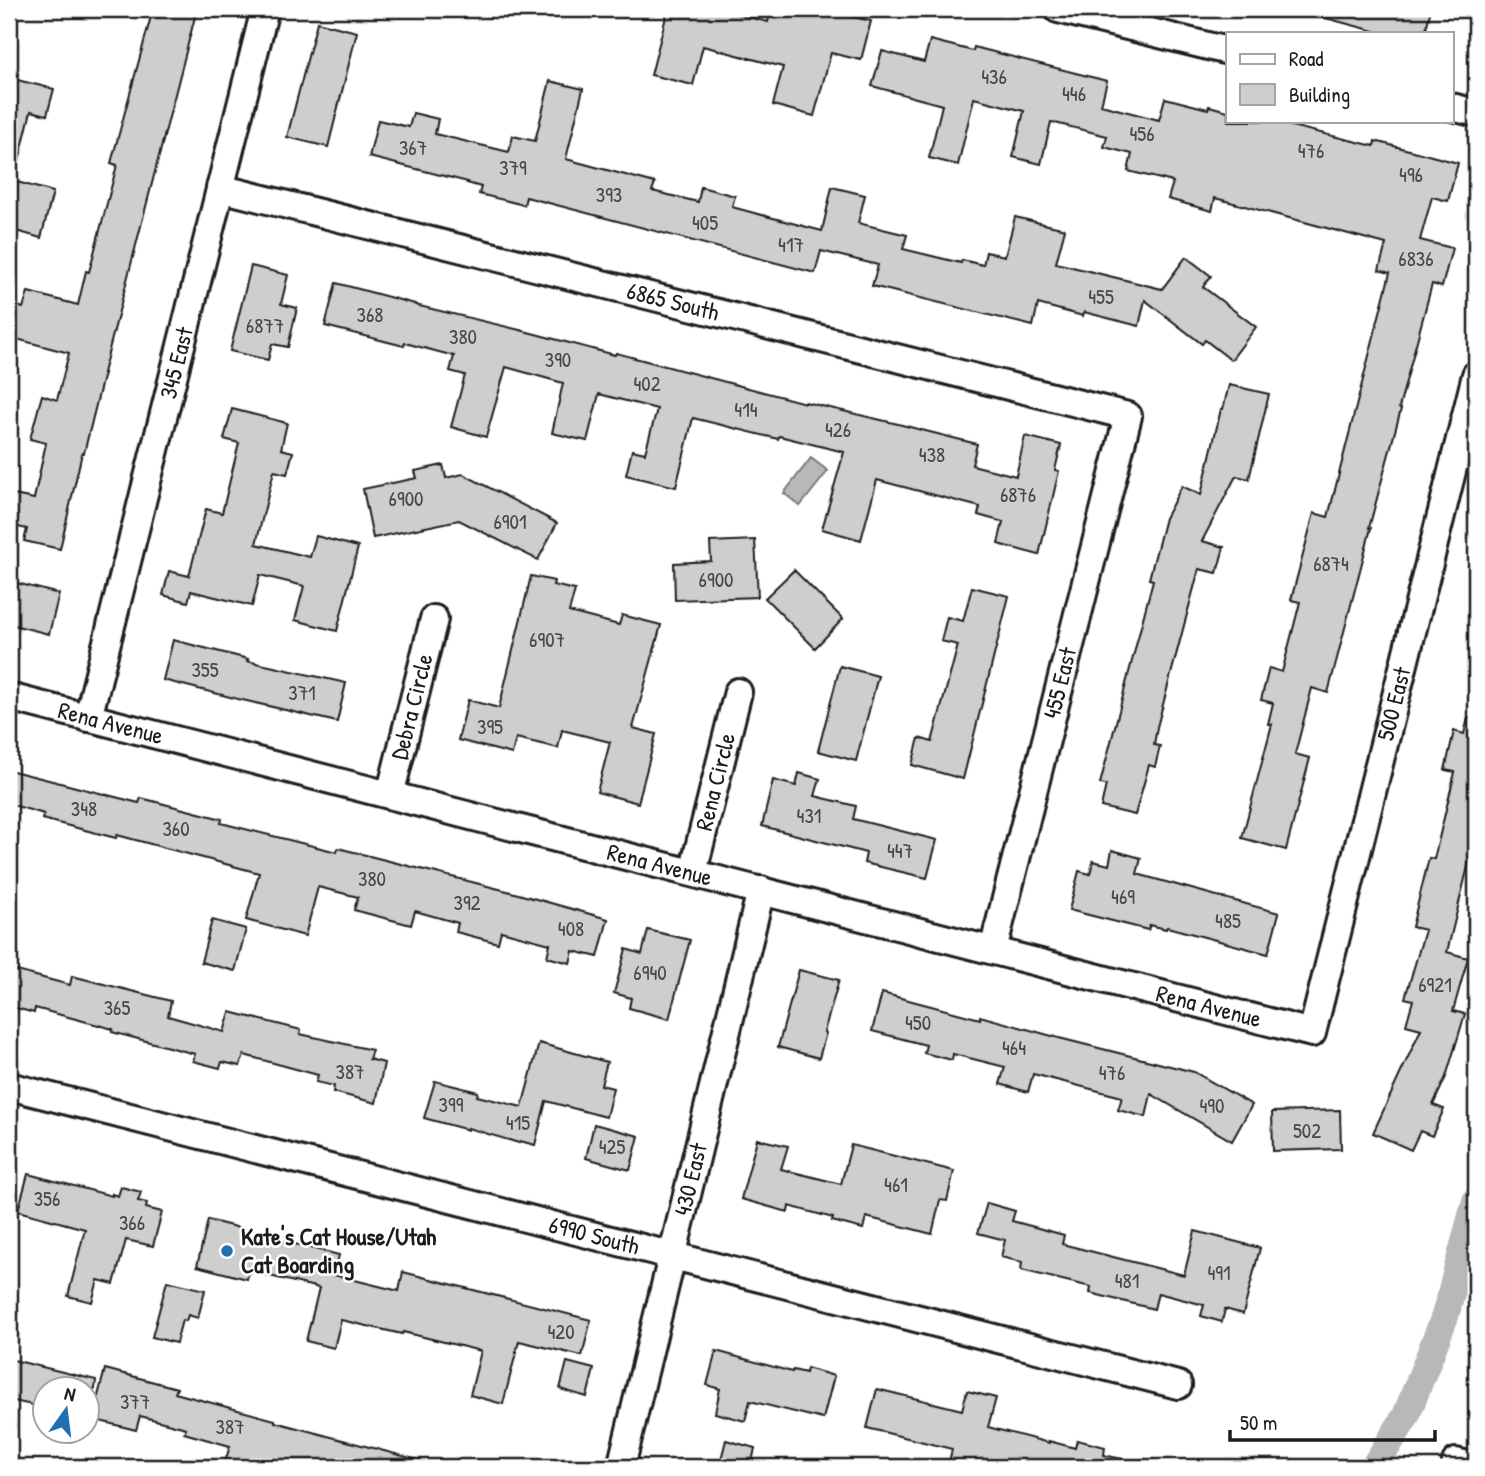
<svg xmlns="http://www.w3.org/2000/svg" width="1485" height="1476" font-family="'Patrick Hand',sans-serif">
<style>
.water{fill:#b8b8b8;stroke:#7a7a7a;stroke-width:2}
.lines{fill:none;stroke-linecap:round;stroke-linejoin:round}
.canal{stroke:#b8b8b8;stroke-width:28}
.building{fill:#cecece;stroke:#1c1c1c;stroke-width:2}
.street-casing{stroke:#1c1c1c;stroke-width:32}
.street{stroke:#fff;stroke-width:26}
.poi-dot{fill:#1f6fb2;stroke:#fff;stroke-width:2.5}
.labels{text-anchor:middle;stroke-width:5;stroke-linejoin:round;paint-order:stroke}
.number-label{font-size:21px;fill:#484848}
.street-label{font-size:24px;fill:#1c1c1c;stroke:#fff}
.poi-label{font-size:24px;font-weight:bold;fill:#1c1c1c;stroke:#fff;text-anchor:start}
</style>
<rect width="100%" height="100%" fill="#fff"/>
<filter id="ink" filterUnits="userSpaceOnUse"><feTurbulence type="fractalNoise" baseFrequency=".0143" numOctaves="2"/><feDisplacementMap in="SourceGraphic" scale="14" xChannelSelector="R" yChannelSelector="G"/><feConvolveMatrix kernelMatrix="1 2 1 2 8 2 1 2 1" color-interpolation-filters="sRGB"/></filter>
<g filter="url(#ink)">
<!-- water -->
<path class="water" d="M811 458 828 471 800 506 784 493Z"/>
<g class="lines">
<!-- canal -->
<path class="canal" d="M1374 1467 1406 1416 1445 1316 1476 1201"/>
</g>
<!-- building -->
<g class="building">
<path d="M153 9H197L103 373H104L84 453H82L60 549 24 541 27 529 9 525V518L14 495 34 499 46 443 30 439 42 395 57 400 69 353 9 337V303L23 308 28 292 78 305 86 271 89 272 117 165 111 163Z"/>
<path d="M668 9H717L768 22 771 9H818L871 21 861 60 831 53 814 116 773 105 783 67 703 46 693 85 651 75Z"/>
<path d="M1319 9H1431L1425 33H1382L1318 16Z"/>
<path d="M317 22 357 32 328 147 287 137Z"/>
<path d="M930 40 973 51 974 47 1107 81 1101 105 1159 120 1165 98 1208 109 1209 106 1228 111V121H1271L1374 146 1375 141 1458 163 1448 201 1432 197 1420 240 1452 248 1442 287 1432 284 1399 408 1401 409 1369 528H1371L1328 693 1312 688 1295 754 1310 758 1286 850 1242 838 1272 724H1268L1273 703 1261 700 1269 668 1282 672 1300 602 1291 600 1314 513 1328 517 1390 273 1379 270 1386 244 1215 198 1212 211 1168 199 1173 182 1128 171 1132 154 1104 147 1107 136 1051 122 1041 164 1013 157 1024 111 974 98 958 165 929 158 942 105 872 86 882 51 924 62Z"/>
<path d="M9 78 54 89 47 115 31 111 17 169 9 168Z"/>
<path d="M550 81 583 89 566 159 655 183 652 191 698 202 701 187 735 196 732 207 822 231 832 187 865 195 858 223 907 235 903 249 961 263 962 260 983 265 986 252 1005 256 1015 217 1065 229 1056 263 1162 289 1186 257 1211 276 1203 287 1256 327 1231 360 1205 340 1202 344 1145 300 1139 326 1084 312 1083 316 1038 304 1033 326 872 286 878 265 821 251 815 273 526 197 524 205 479 194 481 187 467 183 468 182 369 157 378 120 409 127 413 113 438 119 435 134 509 152 513 136 535 141Z"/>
<path d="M17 182 53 192 41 238 9 229V213Z"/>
<path d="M251 266 288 275 281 304 297 308 288 347 272 344 268 360 230 351Z"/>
<path d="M336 283 415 304V305L524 331 615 355 616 353 805 403V402L898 424 977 444 972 465 1016 476 1025 436 1061 445 1055 470 1059 471 1039 555 998 544 1003 522 978 515 980 507 877 480 861 540 822 529 844 452 779 436 778 439 693 418 676 487 626 475 632 450 645 453 657 409 599 394 587 441 552 433 563 383 506 367 486 437 451 427 465 375 450 371 454 356 405 343 404 346 325 326Z"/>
<path d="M1229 385 1269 394 1249 479 1236 476 1202 541 1224 547 1217 573 1199 569 1157 727 1154 745 1160 746 1155 767 1149 765 1135 815 1101 807 1106 785 1100 784 1153 580 1149 579 1165 518 1182 486 1201 495 1221 409H1223Z"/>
<path d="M232 409 287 423 281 449 293 452 287 474 274 471 256 544 310 557 316 536 358 547 337 631 295 620 304 586 260 575 252 606 191 591 188 602 163 595 169 571 189 576 206 509 222 513 239 443 224 439Z"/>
<path d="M443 465 446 478 463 474 557 523 538 560 459 520 373 538 363 489 417 478 415 471Z"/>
<path d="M755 540 758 597 675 600 674 563 711 561 710 542Z"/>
<path d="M794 570 843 619 815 648 765 598Z"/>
<path d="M531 576 554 581 553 585 575 590 569 612 619 625 622 615 661 625 633 728 656 734 638 803 597 792 610 742 562 730 558 748 516 738 512 754 458 740 468 700 499 708Z"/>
<path d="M9 581 59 594 49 634 9 624Z"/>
<path d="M972 587 1009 596 963 779 912 765 919 738 932 742 958 645 941 641 947 617 963 621Z"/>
<path d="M173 640 248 659 247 661 346 683 337 722 238 699 163 680Z"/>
<path d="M840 666 878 676 856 761 818 751Z"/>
<path d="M1468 718 1476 719V851L1472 850 1447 952 1468 958 1453 1011 1465 1014 1446 1077 1433 1105 1444 1109 1432 1136 1420 1131 1411 1150 1373 1133 1421 1029 1406 1025 1413 1000 1405 998 1425 930 1412 927 1429 858 1434 859 1455 772 1445 770 1454 731 1464 734Z"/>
<path d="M9 770 139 803 141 798 222 819 221 823 337 852 338 848 511 892 608 919 598 957 573 951 570 963 547 957 550 944 501 931 498 943 456 932 458 923 415 911 411 925 354 910 358 897 318 887 305 936 246 920 259 873 117 835 116 838 42 819 44 814 9 804Z"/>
<path d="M799 773 820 779 815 796 856 806 853 819 937 840 927 878 864 863 866 853 762 826 773 780 796 786Z"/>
<path d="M1112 850 1141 858 1137 874 1279 913 1268 954 1167 927 1166 929 1150 925 1148 930 1069 910 1079 871 1090 874 1093 861 1109 865Z"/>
<path d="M212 920 246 929 235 971 201 962Z"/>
<path d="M648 930 690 940 669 1019 629 1008 631 998 614 993 626 949 642 954Z"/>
<path d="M9 969 70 985 72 976 171 1001 168 1016 224 1032 230 1012 301 1030 300 1034 372 1050 369 1059 384 1063 376 1103 333 1092 334 1086 316 1082 318 1075 244 1055 240 1066 222 1062 220 1068 193 1061 195 1054 112 1032 113 1029 35 1008 34 1013 9 1006Z"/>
<path d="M799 970 839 980 824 1032 826 1033 819 1058 778 1047Z"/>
<path d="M882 993 980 1019V1016L1059 1038 1194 1072 1252 1105 1232 1141 1151 1094 1146 1117 1118 1110 1122 1097 1033 1074 1028 1092 1000 1084 1005 1067 953 1054 952 1060 924 1053 926 1045 872 1031Z"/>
<path d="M539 1043 607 1062 601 1085 613 1088 606 1117 546 1101 535 1145 520 1141 519 1143 468 1128V1130L424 1118 435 1081 478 1092 477 1096 522 1107Z"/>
<path d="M1340 1110 1341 1149 1273 1151 1272 1112Z"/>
<path d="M594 1124 639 1136 630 1170 586 1158Z"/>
<path d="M757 1139 788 1146 781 1169 841 1184 851 1145 954 1171 947 1201 940 1200 932 1234 866 1217 863 1229 832 1221 833 1218 789 1206 788 1212 741 1199Z"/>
<path d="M28 1174 112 1196V1194L118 1196 121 1187 141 1192 138 1201 147 1203 146 1208 162 1212 153 1246 126 1240 114 1284 98 1280 92 1302 68 1296 85 1229 18 1211Z"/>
<path d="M987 1203 1015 1211 1012 1221 1064 1235 1062 1244 1184 1275 1195 1231 1260 1248 1243 1314 1225 1309 1222 1322 1201 1316 1204 1305 1158 1293 1154 1309 1090 1293 1091 1287 1021 1270 1022 1262 1001 1257 1005 1240 978 1233Z"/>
<path d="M208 1220 259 1233 258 1235 339 1255 334 1275 399 1291 403 1272 591 1320 582 1356 519 1341 503 1404 470 1395 481 1351 403 1332 402 1334 341 1320 334 1348 306 1341 319 1288 249 1271 247 1279 197 1266Z"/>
<path d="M167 1281 205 1290 198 1318 188 1315 186 1321 182 1320 176 1343 152 1337Z"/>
<path d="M716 1351 792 1372 793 1370 806 1373 807 1368 834 1376 823 1419 750 1401 745 1421 715 1413 720 1389 707 1385Z"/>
<path d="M9 1359 96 1380 95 1389H46V1408L9 1400Z"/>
<path d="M567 1362 594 1369 587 1397 560 1389Z"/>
<path d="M105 1369 177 1388 175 1393 275 1420V1422L418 1460 417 1467H244L225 1462 230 1446 184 1433 186 1428 140 1416 136 1430 92 1419Z"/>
<path d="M877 1389 962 1410 967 1391 996 1398 988 1427 1049 1443V1441L1075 1448 1077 1440 1105 1447 1104 1455 1122 1459 1121 1467H948L952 1449 867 1428Z"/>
<path d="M726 1440 755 1448 751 1467H719Z"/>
</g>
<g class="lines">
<defs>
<g id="street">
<path d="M1058 9 1228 51"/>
<path d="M1452 107 1476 113"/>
<path id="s1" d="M220 188 1128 416 993 950"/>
<path id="s2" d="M9 697 1312 1033 1476 375"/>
<path id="s3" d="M88 718 265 9"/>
<path id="s4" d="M390 795 434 619"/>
<path id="s5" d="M693 872 738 692"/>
<path id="s6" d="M9 1086 1178 1385"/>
<path d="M1456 1462 1476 1467"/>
<path id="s7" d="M621 1467 761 890"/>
</g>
</defs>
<!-- street casing -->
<use href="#street" class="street-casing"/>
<!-- street -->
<use href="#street" class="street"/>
</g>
</g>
<!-- markers -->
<circle class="poi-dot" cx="227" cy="1251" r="7"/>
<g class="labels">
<!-- number labels -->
<g class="number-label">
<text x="994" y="84">436</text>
<text x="1074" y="101">446</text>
<text x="1142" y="141">456</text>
<text x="413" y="155">367</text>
<text x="1311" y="158">476</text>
<text x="513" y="175">379</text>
<text x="1411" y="182">496</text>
<text x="609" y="202">393</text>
<text x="705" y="230">405</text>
<text x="791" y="252">417</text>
<text x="1416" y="266">6836</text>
<text x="1101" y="304">455</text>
<text x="370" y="322">368</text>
<text x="265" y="333">6877</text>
<text x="463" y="344">380</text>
<text x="558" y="367">390</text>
<text x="647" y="391">402</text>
<text x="746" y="417">414</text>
<text x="838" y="437">426</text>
<text x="932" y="462">438</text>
<text x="1018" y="502">6876</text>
<text x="406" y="506">6900</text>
<text x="510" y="529">6901</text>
<text x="1331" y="571">6874</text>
<text x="716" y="587">6900</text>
<text x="547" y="647">6907</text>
<text x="205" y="677">355</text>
<text x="302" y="700">371</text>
<text x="490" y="734">395</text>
<text x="84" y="816">348</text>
<text x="809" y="823">431</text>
<text x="176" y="836">360</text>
<text x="900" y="858">447</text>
<text x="372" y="886">380</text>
<text x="1123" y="904">469</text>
<text x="467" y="910">392</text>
<text x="1228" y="928">485</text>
<text x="571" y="936">408</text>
<text x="650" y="980">6940</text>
<text x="1435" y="992">6921</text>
<text x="117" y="1015">365</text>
<text x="918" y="1030">450</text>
<text x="1014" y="1055">464</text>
<text x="350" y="1079">387</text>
<text x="1112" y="1080">476</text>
<text x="451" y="1112">399</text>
<text x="1212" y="1113">490</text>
<text x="518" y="1130">415</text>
<text x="1307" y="1138">502</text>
<text x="612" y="1154">425</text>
<text x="896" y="1192">461</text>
<text x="47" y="1206">356</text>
<text x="132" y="1230">366</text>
<text x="1219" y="1280">491</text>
<text x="1127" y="1288">481</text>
<text x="561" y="1339">420</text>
<text x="135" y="1409">377</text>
<text x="230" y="1434">387</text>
</g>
<!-- street labels -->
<g class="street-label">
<text dy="8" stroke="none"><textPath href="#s1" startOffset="467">6865 South</textPath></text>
<text dy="8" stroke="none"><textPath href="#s3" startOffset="366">345 East</textPath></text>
<text transform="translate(1060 683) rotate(-76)" y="8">455 East</text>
<text dy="8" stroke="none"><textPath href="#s2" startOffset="1685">500 East</textPath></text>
<text dy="8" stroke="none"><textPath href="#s4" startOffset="91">Debra Circle</textPath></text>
<text dy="8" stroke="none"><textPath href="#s2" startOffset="105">Rena Avenue</textPath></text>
<text dy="8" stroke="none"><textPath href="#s5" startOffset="93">Rena Circle</textPath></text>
<text dy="8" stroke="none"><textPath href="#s2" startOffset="672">Rena Avenue</textPath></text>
<text dy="8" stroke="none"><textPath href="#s2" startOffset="1239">Rena Avenue</textPath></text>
<text dy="8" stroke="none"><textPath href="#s7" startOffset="296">430 East</textPath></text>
<text dy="8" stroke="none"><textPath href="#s6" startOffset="604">6990 South</textPath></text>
</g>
<!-- poi labels -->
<g class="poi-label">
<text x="241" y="1245">Kate's Cat House/Utah<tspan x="241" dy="28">Cat Boarding</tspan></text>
</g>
</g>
<!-- margin -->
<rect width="1485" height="1476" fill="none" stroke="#fff" stroke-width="35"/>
<rect x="18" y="18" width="1450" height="1441" fill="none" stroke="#1c1c1c" stroke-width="2.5" filter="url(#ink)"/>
<!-- legend -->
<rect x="1226" y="32" width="228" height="91" fill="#ffffff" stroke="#a4a4a4" stroke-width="2"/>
<rect x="1240" y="54" width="35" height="10" fill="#ffffff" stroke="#a4a4a4" stroke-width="2"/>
<text x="1289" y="66" font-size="21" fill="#1c1c1c">Road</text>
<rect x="1240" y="84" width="35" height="21" fill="#cecece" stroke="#a4a4a4" stroke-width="2"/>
<text x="1289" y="102" font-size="21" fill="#1c1c1c">Building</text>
<!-- north arrow -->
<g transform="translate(66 1410) rotate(14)"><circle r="33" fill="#ffffff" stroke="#a4a4a4" stroke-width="2"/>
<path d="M0-5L12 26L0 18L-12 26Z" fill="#1f6fb2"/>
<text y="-10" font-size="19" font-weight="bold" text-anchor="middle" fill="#1c1c1c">N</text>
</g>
<!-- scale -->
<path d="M1230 1430v10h205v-10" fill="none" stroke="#1c1c1c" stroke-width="3.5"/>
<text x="1240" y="1430" font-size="21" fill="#1c1c1c" stroke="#ffffff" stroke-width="5" paint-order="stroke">50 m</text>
</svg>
